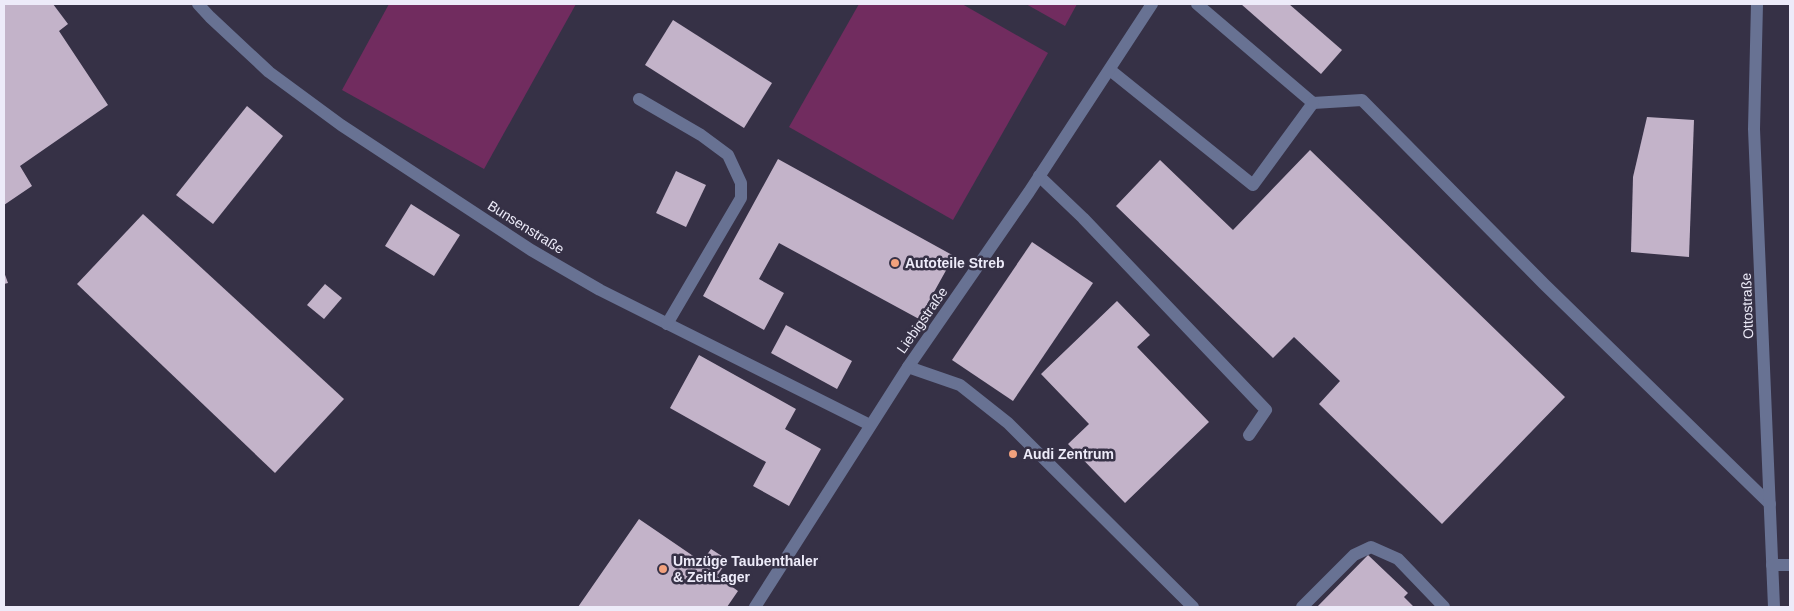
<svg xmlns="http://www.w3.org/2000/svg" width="1794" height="611" font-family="Helvetica,sans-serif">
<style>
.pitch{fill:#712c5f}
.building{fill:#c3b3c9}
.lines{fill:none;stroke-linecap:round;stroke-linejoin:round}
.minor{stroke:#687293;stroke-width:12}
.poi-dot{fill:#f1a17d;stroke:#363146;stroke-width:2}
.labels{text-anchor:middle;stroke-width:5;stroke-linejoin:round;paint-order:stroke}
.street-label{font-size:14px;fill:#edebf9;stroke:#363146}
.poi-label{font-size:14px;font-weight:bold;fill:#edebf9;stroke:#363146;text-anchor:start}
</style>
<rect width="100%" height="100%" fill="#363146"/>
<!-- pitch -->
<g class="pitch">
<path d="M389 4H576L484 169 342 90Z"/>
<path d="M859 4H962L1048 53 953 220 789 127Z"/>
<path d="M1026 4H1077L1065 26Z"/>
</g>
<!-- building -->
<g class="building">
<path d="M4 4H53L68 24 59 31 108 105 20 166 32 186 4 205Z"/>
<path d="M1241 4H1289L1342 50 1321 74Z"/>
<path d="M673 20 772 83 744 128 645 65Z"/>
<path d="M247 106 283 136 213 224 176 195Z"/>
<path d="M1647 117 1694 120 1689 257 1631 252 1633 177Z"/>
<path d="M1310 150 1565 397 1442 524 1319 404 1340 381 1294 337 1273 358 1116 206 1160 160 1233 230Z"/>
<path d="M778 159 954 256 919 319 779 243 759 279 784 293 764 330 703 296Z"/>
<path d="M676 171 706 185 686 227 656 213Z"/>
<path d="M411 204 460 235 434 276 385 246Z"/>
<path d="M143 214 344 399 275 473 77 284Z"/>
<path d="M1032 242 1093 283 1013 401 952 360Z"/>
<path d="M4 272 8 283 4 284Z"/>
<path d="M325 284 342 298 324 319 307 305Z"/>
<path d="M1117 301 1150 335 1137 347 1209 422 1125 503 1068 444 1089 424 1041 374Z"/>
<path d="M786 325 852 361 837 389 771 353Z"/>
<path d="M699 355 796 409 785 429 821 449 789 506 753 486 766 462 670 408Z"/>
<path d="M639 519 702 562 711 549 728 560 717 576 738 591 727 607H578Z"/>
<path d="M1368 555 1408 593 1404 597 1414 607H1317Z"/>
</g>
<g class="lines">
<!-- minor -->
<g class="minor">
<path d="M198 4 210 17 269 72 341 125 531 250 600 290 870 425"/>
<path d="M1197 4 1313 103 1362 100 1544 284 1770 504"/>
<path d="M1757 4 1754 129 1774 607"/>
<path d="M1110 70 1253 185 1313 103"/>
<path d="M639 99 701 135 728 155 741 183V198L667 324"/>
<path d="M1039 176 1083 218 1266 410 1249 435"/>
<path d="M908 367 960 385 1008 423 1193 607"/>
<path d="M1772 565H1790"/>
<path d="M755 607 908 367 1029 192 1152 4"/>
<path d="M1302 607 1354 555 1371 547 1398 559 1444 607"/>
</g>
</g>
<!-- markers -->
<g class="poi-dot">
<circle cx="895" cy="263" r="5"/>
<circle cx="1013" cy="454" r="5"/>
<circle cx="663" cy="569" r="5"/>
</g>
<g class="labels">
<!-- street labels -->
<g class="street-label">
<text transform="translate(526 227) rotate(32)" y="5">Bunsenstraße</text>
<text transform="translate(1747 306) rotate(-92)" y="5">Ottostraße</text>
<text transform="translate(922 320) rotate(-55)" y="5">Liebigstraße</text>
</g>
<!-- poi labels -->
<g class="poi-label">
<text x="905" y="268">Autoteile Streb</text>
<text x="1023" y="459">Audi Zentrum</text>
<text x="673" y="566">Umzüge Taubenthaler<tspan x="673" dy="16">&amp; ZeitLager</tspan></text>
</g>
</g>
<!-- border -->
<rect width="1794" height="611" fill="none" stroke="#edebf9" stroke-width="10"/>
</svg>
